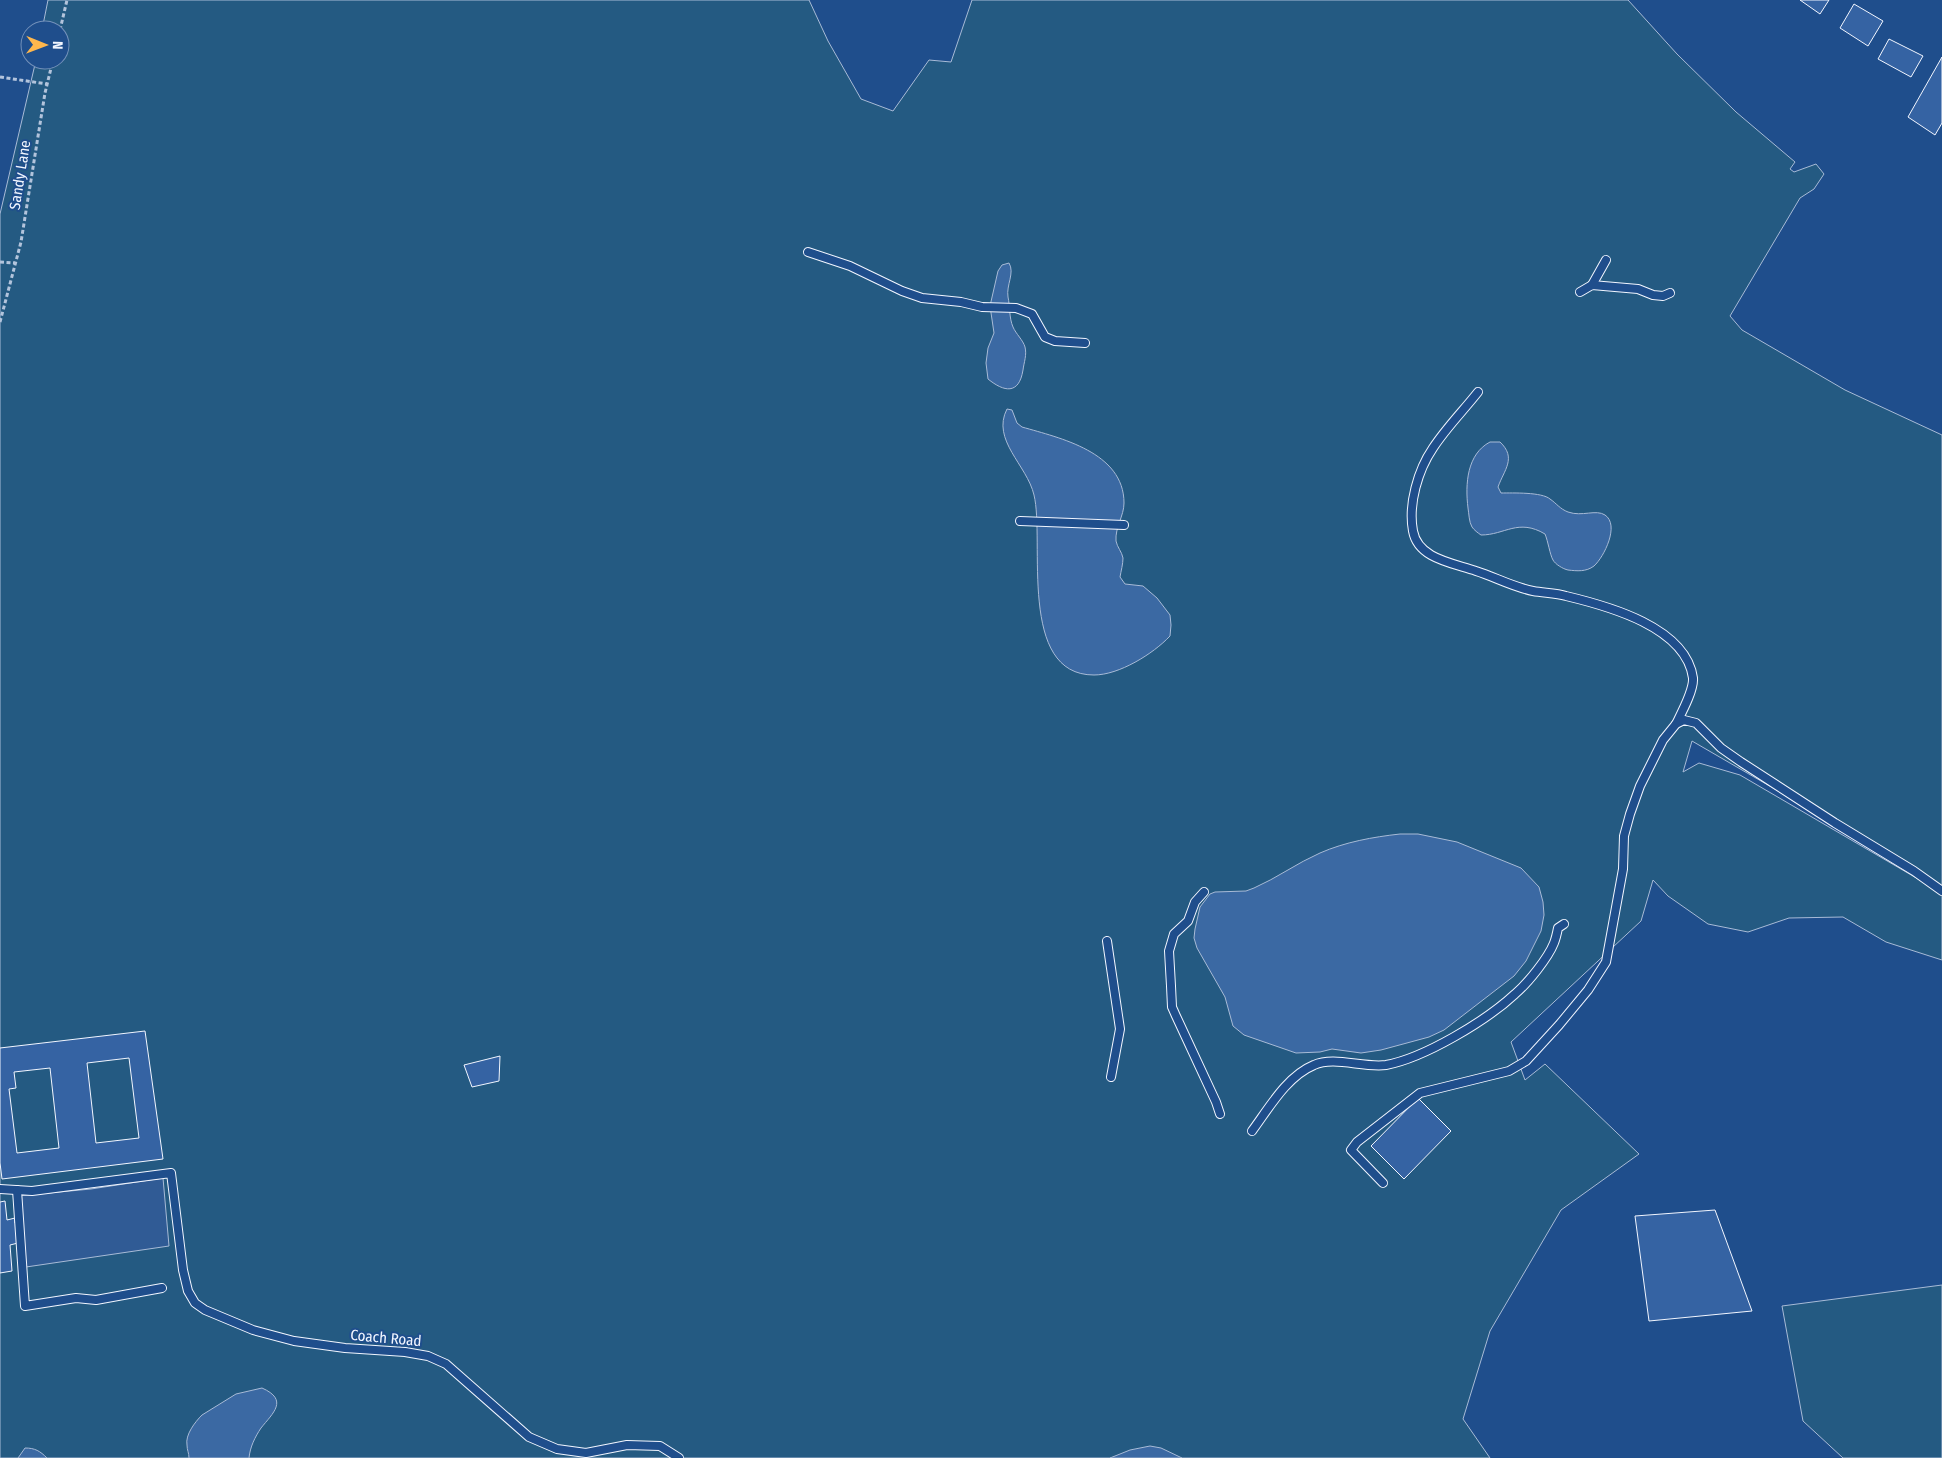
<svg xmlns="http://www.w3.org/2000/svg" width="1942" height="1458" font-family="'Fira Sans Condensed',sans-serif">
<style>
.green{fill:#245a82;stroke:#a8bbd7}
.parking{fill:#305b95;stroke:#a8bbd7}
.water{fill:#3b69a3;stroke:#a8bbd7}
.building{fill:#3563a3;stroke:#f2f6ff;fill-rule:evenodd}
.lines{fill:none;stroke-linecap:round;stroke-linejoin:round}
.service-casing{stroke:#f2f6ff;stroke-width:10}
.path{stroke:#b3c4dc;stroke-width:3;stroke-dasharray:4 2.5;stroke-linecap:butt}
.service{stroke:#1f4e8c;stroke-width:8}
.labels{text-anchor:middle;stroke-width:4;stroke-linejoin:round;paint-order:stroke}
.street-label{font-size:15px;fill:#f2f6ff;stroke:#1f4e8c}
</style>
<rect width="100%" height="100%" fill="#1f4e8c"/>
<!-- green -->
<g class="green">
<path d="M48 0H809L828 41 861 99 893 111 929 60 951 62 972 0H1628L1677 54 1736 112 1795 162 1790 169 1794 172 1816 164 1824 174 1814 189 1800 198 1730 316 1742 330 1845 390 1942 435V886L1692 741 1683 772 1699 763 1740 775 1942 893V960L1886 942 1843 917 1789 918 1748 932 1708 924 1668 896 1653 880 1641 921 1511 1042 1525 1080 1545 1064 1639 1154 1561 1210 1490 1331 1463 1419 1490 1458H0V214L36 60H60V30H42Z"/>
<path d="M1942 1285V1458H1843L1803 1421 1782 1306Z"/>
</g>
<!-- parking -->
<path class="parking" d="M163 1178 169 1246 26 1267 17 1196 91 1189Z"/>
<!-- water -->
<g class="water">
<path d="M1009 263C1015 273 1006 285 1008 297 1010 306 1009 318 1013 327 1016 334 1023 340 1025 347 1027 355 1024 362 1023 370 1019 395 1004 392 988 379L986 363 988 348 994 333 990 306 998 271 1002 265Z"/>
<path d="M1007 409 1012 410 1017 423 1022 427C1060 438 1124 452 1124 503 1124 516 1115 527 1116 541 1117 547 1122 552 1123 558 1123 564 1121 571 1120 577L1125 584 1143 586 1157 598 1170 615 1171 625 1170 636C1153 654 1119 675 1094 675 1017 675 1045 540 1034 495 1027 465 991 440 1007 409Z"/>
<path d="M1490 442H1500C1517 458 1504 470 1498 487L1501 493C1513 493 1542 492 1550 499 1556 503 1560 509 1568 512 1582 517 1596 509 1605 515 1620 525 1604 557 1594 566 1586 572 1577 571 1568 570 1563 569 1555 564 1553 560 1550 555 1548 541 1545 534 1518 518 1505 535 1481 535 1478 533 1474 530 1472 527 1469 522 1469 514 1468 508 1465 484 1467 454 1490 442Z"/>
<path d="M1400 834H1418L1457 842 1521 868 1539 887 1543 902 1544 915 1541 931 1526 961 1514 976 1444 1030 1429 1037 1381 1050 1361 1053 1332 1049 1320 1052 1296 1053 1244 1035 1233 1026 1225 997 1197 948 1194 938 1195 929 1200 907 1210 894 1215 892 1246 891 1254 888C1277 878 1297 863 1320 853 1345 842 1373 837 1400 834Z"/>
<path d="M262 1388C289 1400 273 1413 261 1428 255 1437 250 1447 249 1458H189C189 1453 187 1450 187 1445 185 1435 195 1422 202 1415L236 1394Z"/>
<path d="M1150 1446 1161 1448 1182 1458H1110L1130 1450Z"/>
<path d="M25 1448C35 1448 40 1451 47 1458H18Z"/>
</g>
<!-- building -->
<g class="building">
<path d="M1800 0H1829L1820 14Z"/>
<path d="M1854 4 1883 21 1868 46 1840 28Z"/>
<path d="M1889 39 1923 56 1911 77 1878 59Z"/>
<path d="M1942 57V123L1935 135 1908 117Z"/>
<path d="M145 1031 163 1159 2 1179 0 1163V1048ZM129 1058 139 1138 96 1143 87 1063ZM50 1068 59 1148 17 1153 9 1089 16 1088 14 1072Z"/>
<path d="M500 1056 499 1081 472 1087 464 1065Z"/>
<path d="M1418 1098 1451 1131 1404 1179 1371 1146Z"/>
<path d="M5 1201 7 1220 15 1218V1223H18V1243L10 1245 12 1271 0 1273V1202Z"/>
<path d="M1715 1210 1752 1311 1649 1321 1635 1216Z"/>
</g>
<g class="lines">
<defs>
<g id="service">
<path d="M808 252 850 266 902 291 922 298 961 302 982 307 1016 308 1032 314 1045 337 1055 341 1085 343"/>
<path d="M1592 285 1606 260"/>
<path d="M1580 292 1592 285 1638 289 1653 295 1663 296 1670 293"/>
<path d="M1478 392C1463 411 1446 428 1433 448 1418 470 1408 504 1413 531 1418 559 1453 563 1476 571 1495 577 1513 587 1533 591 1544 593 1556 593 1566 596 1608 606 1686 627 1693 678 1694 690 1682 712 1676 724"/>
<path d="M1020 521 1124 525"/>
<path d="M1204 892 1195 902 1188 921 1174 934 1169 951 1171 986 1172 1007 1176 1016 1216 1102 1220 1114"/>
<path d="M1107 941 1120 1029 1111 1077"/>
<path d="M1252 1131C1269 1108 1287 1076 1314 1065 1334 1056 1363 1068 1386 1065 1424 1058 1486 1021 1515 994 1528 983 1548 958 1554 943 1556 938 1557 933 1558 928L1564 924"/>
<path d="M1383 1183 1351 1150 1357 1142 1420 1093 1509 1071 1526 1061 1559 1025 1588 990 1606 962 1623 869 1624 836 1630 814 1640 786 1663 740 1676 724 1684 720 1696 723 1721 748 1741 762 1835 823 1914 871 1942 891"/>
<path d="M0 1189 32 1191 171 1173 183 1270 188 1291 195 1303 205 1310 253 1330 294 1341 345 1348 405 1352 428 1356 446 1364 529 1437 557 1449 586 1453 627 1445 660 1446 679 1458"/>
<path d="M17 1190 25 1306 76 1298 96 1300 162 1288"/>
</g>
</defs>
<!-- service casing -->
<use href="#service" class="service-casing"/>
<!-- path -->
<g class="path">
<path d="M60 30 67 0"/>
<path d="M0 77 47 84"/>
<path d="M0 262 15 263"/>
<path d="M0 322 21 242 45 93 53 60"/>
</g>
<!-- service -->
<use href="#service" class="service"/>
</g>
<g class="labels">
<!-- street labels -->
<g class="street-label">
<text transform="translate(20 175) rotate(-81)" y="5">Sandy Lane</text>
<text transform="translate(386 1338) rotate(5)" y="5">Coach Road</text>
</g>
</g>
<!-- north arrow -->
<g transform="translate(45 45) rotate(91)"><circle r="24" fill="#1f4e8c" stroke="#7391ba"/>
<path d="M0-4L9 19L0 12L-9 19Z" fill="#ffb74d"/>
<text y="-8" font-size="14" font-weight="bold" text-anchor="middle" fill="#f2f6ff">N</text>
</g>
</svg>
